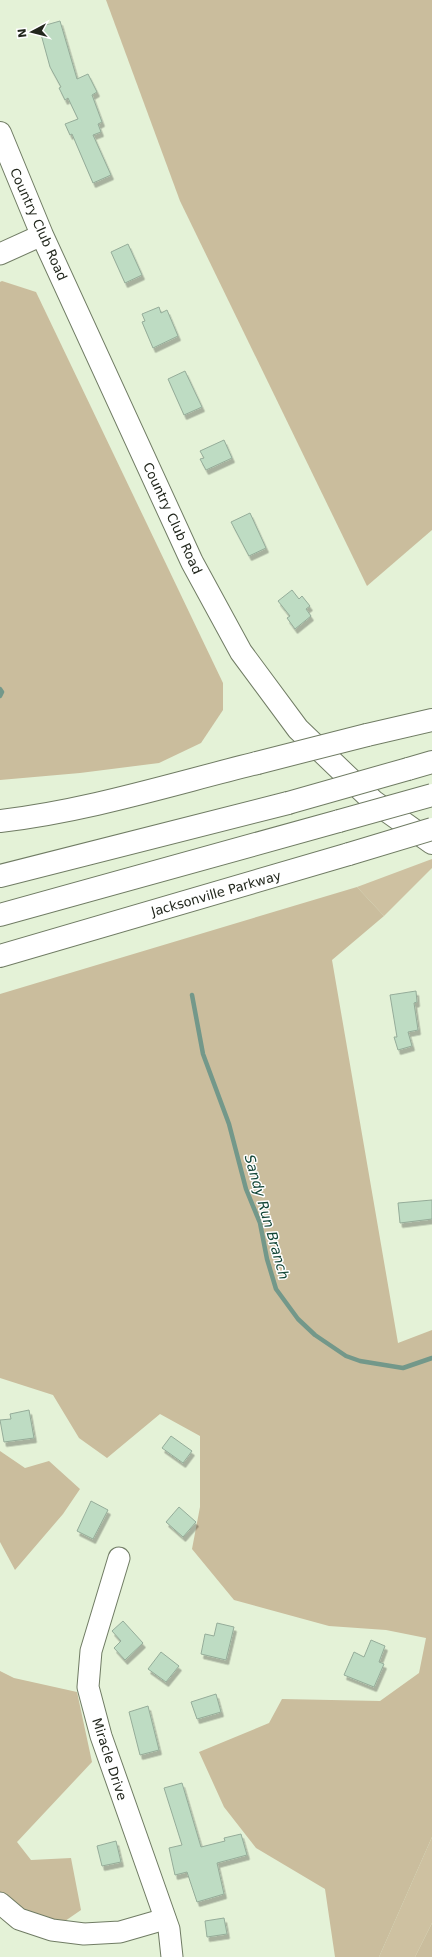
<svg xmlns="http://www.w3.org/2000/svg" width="432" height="1957" font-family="'DejaVu Sans',sans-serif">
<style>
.green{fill:#cec1a1}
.forest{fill:#cabd9d}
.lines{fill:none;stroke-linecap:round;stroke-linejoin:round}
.stream{stroke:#73988a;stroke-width:4.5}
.building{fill:#bedcc3;stroke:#95ac99;filter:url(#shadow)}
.minor-casing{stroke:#707c64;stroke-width:23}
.major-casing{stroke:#707c64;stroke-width:24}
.highway-casing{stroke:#707c64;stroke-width:24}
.minor{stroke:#fff;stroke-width:21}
.major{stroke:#fff;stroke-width:22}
.highway{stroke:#fff;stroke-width:22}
.highway-bridge-casing{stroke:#707c64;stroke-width:24;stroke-linecap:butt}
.highway-bridge{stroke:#fff;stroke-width:22}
.labels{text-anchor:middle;stroke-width:3;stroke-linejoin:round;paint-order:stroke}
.street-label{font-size:13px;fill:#22271d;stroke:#fff}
.water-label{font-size:14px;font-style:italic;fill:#114536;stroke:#fff}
</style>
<defs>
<filter id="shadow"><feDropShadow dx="2.5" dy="4.5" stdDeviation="0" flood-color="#0004"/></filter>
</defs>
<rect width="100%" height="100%" fill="#e4f2d7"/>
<!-- green -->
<g class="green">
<path d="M432 859V868L384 916 357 887Z"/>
<path d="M432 1837V1923L415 1957H379Z"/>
</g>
<!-- forest -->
<g class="forest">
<path d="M106 0H432V530L367 586 180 201Z"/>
<path d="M2 281 36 292 223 683V710L201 743 159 763 80 773 0 780V282Z"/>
<path d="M357 887 384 916 332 960 398 1343 432 1330V1837L379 1957H335L325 1889 256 1848 224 1807 199 1752 269 1723 282 1699 380 1701 419 1673 426 1638 386 1630 329 1626 234 1600 192 1549 200 1507V1436L160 1414 107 1458 79 1438 53 1395 0 1378V994Z"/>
<path d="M0 1451 25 1468 49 1461 80 1489 63 1514 15 1570 0 1542Z"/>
<path d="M0 1671 14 1678 77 1692 92 1762 17 1842 31 1860 71 1858 81 1910 52 1930 0 1903Z"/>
<path d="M432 1923V1957H415Z"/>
</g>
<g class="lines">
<!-- stream -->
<g class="stream">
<path d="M0 689 2 692 0 696"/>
<path d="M192 995 203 1054 229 1124 246 1189 260 1223 267 1259 276 1289 298 1319 315 1335 346 1356 360 1361 403 1368 432 1358"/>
</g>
</g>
<!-- building -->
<g class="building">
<path d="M60 21 77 79 88 74 97 92 92 95 102 122 98 124 101 132 93 135 111 175 93 183 72 134 70 135 65 124 78 119 68 98 65 100 59 88 61 87 50 67 39 27Z"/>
<path d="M128 244 142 275 125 283 111 252Z"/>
<path d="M159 307 161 313 167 310 178 336 153 348 142 322 145 321 142 314Z"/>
<path d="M185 371 202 407 184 415 168 379Z"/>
<path d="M224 440 232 458 206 470 200 459 204 458 200 451Z"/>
<path d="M250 513 266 548 249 556 231 522Z"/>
<path d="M292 590 299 599 302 596 310 606 306 609 311 616 295 629 287 618 290 616 278 601Z"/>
<path d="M416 991 417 1002 414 1003 418 1030 408 1032 412 1046 398 1050 394 1037H397L390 995Z"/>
<path d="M432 1200V1219L400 1223 398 1203Z"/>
<path d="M29 1410 34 1438 4 1442 0 1420 11 1419 10 1414Z"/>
<path d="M171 1436 192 1451 183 1463 162 1448Z"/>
<path d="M91 1501 108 1510 93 1539 77 1531Z"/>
<path d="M179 1507 196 1522 183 1537 166 1522Z"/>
<path d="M123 1621 143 1643 125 1660 114 1648 121 1641 112 1631Z"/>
<path d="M217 1623 234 1627 226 1660 201 1654 205 1634 214 1636Z"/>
<path d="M371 1640 385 1646 379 1662 384 1664 374 1687 344 1675 354 1652 364 1657Z"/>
<path d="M161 1652 179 1666 166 1682 148 1669Z"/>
<path d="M216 1694 221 1712 197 1719 191 1702Z"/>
<path d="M148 1706 159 1750 140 1755 129 1712Z"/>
<path d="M182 1783 201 1847 225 1841 224 1838 241 1834 247 1855 217 1863 224 1894 197 1902 187 1872 175 1875 169 1848 182 1845 164 1788Z"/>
<path d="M116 1841 121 1862 102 1866 97 1846Z"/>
<path d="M224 1918 227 1934 207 1937 205 1921Z"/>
</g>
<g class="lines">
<defs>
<g id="minor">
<path d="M0 254 42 235"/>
<path d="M119 1558 91 1651 88 1687 101 1736 169 1929 172 1957"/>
<path d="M0 1903 19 1919 52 1930 84 1934 120 1932 165 1919"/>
</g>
<path id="major" d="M0 133 42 235 192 562 241 652 298 729 373 801 432 843"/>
<g id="highway">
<path d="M367 735 432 720"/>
<path d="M408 769 432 762"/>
<path d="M0 821C87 811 172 784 257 763"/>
<path d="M0 876 288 803"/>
<path d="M0 915 339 821"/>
<path d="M0 956 349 854"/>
</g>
</defs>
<!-- minor casing -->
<use href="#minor" class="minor-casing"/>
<!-- major casing -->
<use href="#major" class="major-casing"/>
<!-- highway casing -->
<use href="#highway" class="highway-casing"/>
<!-- minor -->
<use href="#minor" class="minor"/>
<!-- major -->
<use href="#major" class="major"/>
<!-- highway -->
<use href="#highway" class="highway"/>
<defs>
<g id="highway-bridge">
<path d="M257 763 367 735"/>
<path d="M288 803 408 769"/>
<path d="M339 821 432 795"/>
<path d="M349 854 432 829"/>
</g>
</defs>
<!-- highway-bridge casing -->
<use href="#highway-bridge" class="highway-bridge-casing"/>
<!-- highway-bridge -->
<use href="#highway-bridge" class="highway-bridge"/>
</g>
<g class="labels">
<!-- street labels -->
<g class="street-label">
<text transform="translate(39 224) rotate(66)" y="5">Country Club Road</text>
<text transform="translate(173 518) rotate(65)" y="5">Country Club Road</text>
<text transform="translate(216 893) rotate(-16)" y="5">Jacksonville Parkway</text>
<text transform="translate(110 1759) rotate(72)" y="5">Miracle Drive</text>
</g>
<!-- water labels -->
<g class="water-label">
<text transform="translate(267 1217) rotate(74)" y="5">Sandy Run Branch</text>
</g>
</g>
<!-- north arrow -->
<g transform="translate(32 32) rotate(263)" stroke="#ffffff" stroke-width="3" paint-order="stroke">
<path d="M0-3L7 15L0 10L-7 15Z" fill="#22271d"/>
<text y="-6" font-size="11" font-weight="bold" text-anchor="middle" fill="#22271d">N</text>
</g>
</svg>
